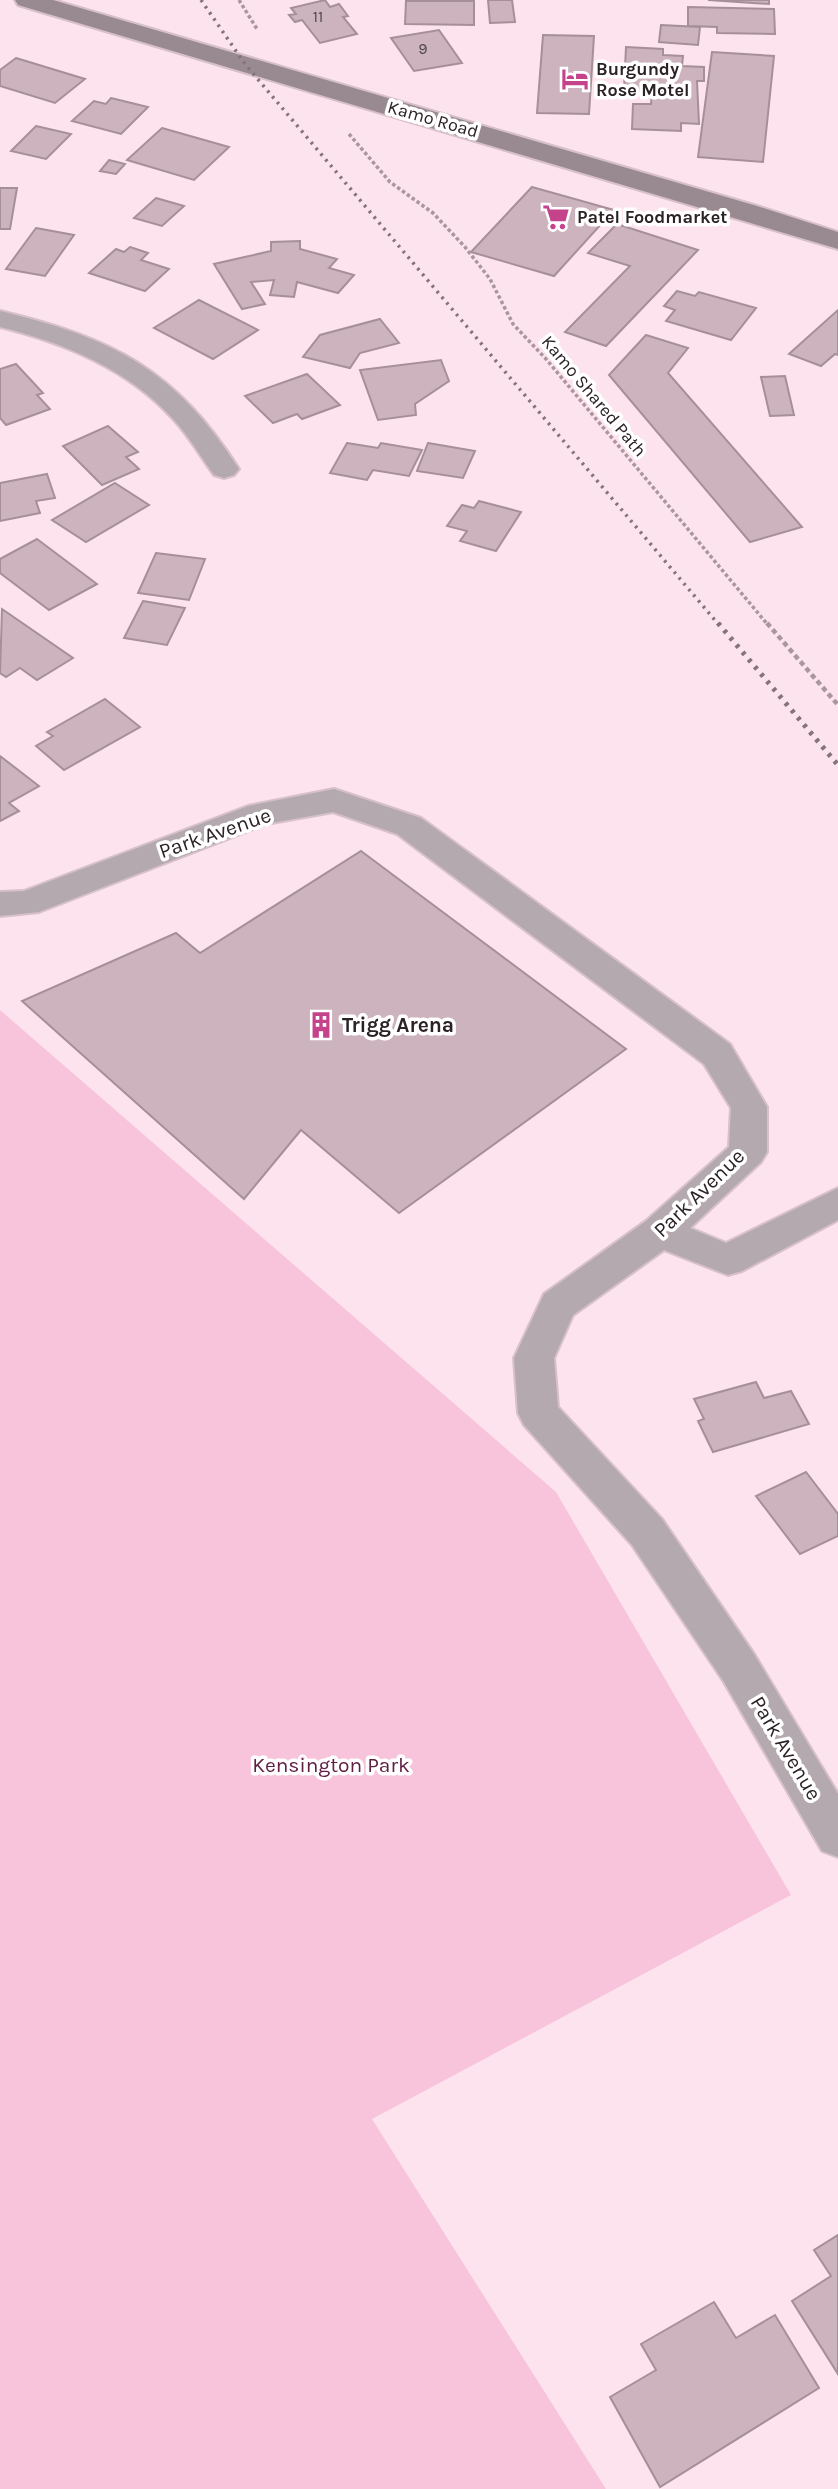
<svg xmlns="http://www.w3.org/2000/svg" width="838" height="2489" font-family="Karla,sans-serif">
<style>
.green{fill:#f8c4db}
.building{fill:#ccb3be;stroke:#a78f9a;stroke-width:2}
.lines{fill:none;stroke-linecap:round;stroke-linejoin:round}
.minor-casing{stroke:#d7c0ca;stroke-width:4}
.secondary-casing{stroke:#d7c0ca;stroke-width:4}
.path-far1{stroke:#a9969e;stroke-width:3.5;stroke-dasharray:3.5 2.5;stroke-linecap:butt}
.path{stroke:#a9969e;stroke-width:4.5;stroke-dasharray:5 3.5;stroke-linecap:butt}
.minor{fill:#b4a9ae;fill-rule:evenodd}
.secondary{fill:#998990;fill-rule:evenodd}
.rail-far1{stroke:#84737a;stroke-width:3.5;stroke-dasharray:2.5 5;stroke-linecap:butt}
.rail{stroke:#84737a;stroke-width:5;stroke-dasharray:3.5 6;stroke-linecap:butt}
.labels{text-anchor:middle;stroke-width:7;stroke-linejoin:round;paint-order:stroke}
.far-number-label{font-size:16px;fill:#53464c}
.far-poi-label{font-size:18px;font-weight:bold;fill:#2b2226;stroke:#fff;text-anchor:start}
.far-street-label{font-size:18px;fill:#2b2226;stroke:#fff}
.street-label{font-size:21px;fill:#2b2226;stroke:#fff}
.poi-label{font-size:21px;font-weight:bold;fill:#2b2226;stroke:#fff;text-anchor:start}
.park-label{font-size:21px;fill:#602043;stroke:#fff}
</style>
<rect width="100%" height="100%" fill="#fde3ee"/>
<!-- green -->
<path class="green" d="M0 1010 556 1492 791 1895 372 2119 606 2489H0Z"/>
<!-- building -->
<g class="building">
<path d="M325 0 330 7 339 4 348 16 343 17 357 34 320 43 302 20 295 22 289 15 296 14 291 8Z"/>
<path d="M488 0H512L515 22 490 23Z"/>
<path d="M708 0H769V4Z"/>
<path d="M406 1H474V25L405 24Z"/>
<path d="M688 7 774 9 775 34 717 33V27L688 26Z"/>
<path d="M661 25 700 27 698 45 659 42Z"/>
<path d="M439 30 462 63 414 71 391 38Z"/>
<path d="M543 35 594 36 589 114 537 113Z"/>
<path d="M626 47 663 49V55L683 56 682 66 704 67V81H697L699 124 681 123V131L632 129 633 104H651L652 90 624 89Z"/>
<path d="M712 52 774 56 763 162 698 157Z"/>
<path d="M16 58 85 79 55 103 0 86V70Z"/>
<path d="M111 98 148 107 121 134 72 121 94 101 106 104Z"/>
<path d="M36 126 71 134 46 159 11 151Z"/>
<path d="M162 128 229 147 194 180 127 160Z"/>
<path d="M109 160 125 164 116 174 100 171Z"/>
<path d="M532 187 614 210 554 276 471 252Z"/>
<path d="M0 188H17L10 229H0Z"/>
<path d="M156 198 184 206 162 226 134 218Z"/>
<path d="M617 224 698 250 606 346 565 332 630 266 588 253Z"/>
<path d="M36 228 74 235 45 276 6 269Z"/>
<path d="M300 241V249L337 259 329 268 354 275 338 293 297 282 294 297 270 295 274 280 251 282 265 304 242 309 214 264 271 251V242Z"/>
<path d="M130 247 148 253 141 260 169 269 145 291 89 273 116 249 124 252Z"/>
<path d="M677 291 695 296 699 292 756 308 731 340 666 321 675 310 664 306Z"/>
<path d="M199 300 258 330 213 359 154 328Z"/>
<path d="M838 310V355L835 354 821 366 789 354Z"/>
<path d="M380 319 399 343 360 353 350 368 303 357 320 335Z"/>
<path d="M646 335 688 348 668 373 802 527 750 542 609 375Z"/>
<path d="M441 360 449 381 415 404 416 415 378 420 360 370Z"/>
<path d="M16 364 43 393 37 395 50 409 6 425 0 418V369Z"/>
<path d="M307 374 340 405 302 419 297 414 273 423 245 396Z"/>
<path d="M785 376 794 415 770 416 761 377Z"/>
<path d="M108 426 138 452 126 457 139 469 102 485 63 446Z"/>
<path d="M347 443 378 448 381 443 422 450 409 476 373 470 367 480 330 473Z"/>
<path d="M428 443 475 451 463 478 417 471Z"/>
<path d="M47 474 55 498 36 501 40 513 0 521V483Z"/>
<path d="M115 483 149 505 86 542 52 520Z"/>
<path d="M479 501 521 512 496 551 460 541 467 531 447 526 462 505 474 508Z"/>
<path d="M37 539 97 584 49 610 0 573V559Z"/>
<path d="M156 553 205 559 189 600 138 593Z"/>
<path d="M143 601 185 608 167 645 124 638Z"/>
<path d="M2 609 73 658 37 680 20 668 6 677 0 673Z"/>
<path d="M105 699 140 727 64 770 36 746 53 736 47 732Z"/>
<path d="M0 756 39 786 9 803 19 811 0 821Z"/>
<path d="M361 851 626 1049 399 1213 301 1130 244 1199 22 1001 176 933 200 953Z"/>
<path d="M756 1382 764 1398 791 1391 809 1424 713 1452 698 1421 704 1419 694 1399Z"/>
<path d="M806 1472 838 1514V1536L800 1554 756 1496Z"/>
<path d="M838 2235V2374L792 2301 831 2276 814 2250Z"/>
<path d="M714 2302 736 2338 775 2315 819 2388 660 2487 610 2397 656 2370 641 2344Z"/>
</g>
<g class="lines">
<defs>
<g id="minor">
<path d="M0 311C113 338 175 369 239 469L234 475 224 478 214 475C200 456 189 436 173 419 128 369 64 343 0 327Z"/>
<path d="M334 789 421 818 730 1044 767 1107V1152L761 1162 690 1228 726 1243 838 1188V1220L742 1271 728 1275 664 1250 573 1315 554 1358 558 1407 662 1519 754 1654 838 1794V1857L822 1851 724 1682 632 1545 524 1425 518 1413 514 1358 544 1294 646 1221 729 1147 731 1108 704 1064 397 834 333 812 266 824 39 912 0 916V892L24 891 248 806Z"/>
</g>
<path id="secondary" d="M15 0H53L757 206 838 232V249L18 5Z"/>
</defs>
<!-- minor casing -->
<use href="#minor" class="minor-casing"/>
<!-- secondary casing -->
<use href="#secondary" class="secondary-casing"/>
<!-- path-far1 -->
<g class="path-far1">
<path d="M239 0 257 29"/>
<path d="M349 134 390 182 433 213 465 247 490 279 513 324 546 359 768 625"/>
</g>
<!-- path -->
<path class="path" d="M767 623 838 705"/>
<!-- minor -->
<use href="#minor" class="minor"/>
<!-- secondary -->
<use href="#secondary" class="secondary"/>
<!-- rail-far1 -->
<path class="rail-far1" d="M201 0 245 64 719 625"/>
<!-- rail -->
<path class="rail" d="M718 623 838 765"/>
</g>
<!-- icons -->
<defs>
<symbol id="hotel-bare" viewBox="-9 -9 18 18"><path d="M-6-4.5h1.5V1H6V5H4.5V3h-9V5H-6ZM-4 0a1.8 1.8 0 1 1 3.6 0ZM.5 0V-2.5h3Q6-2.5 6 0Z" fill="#c5438b" stroke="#fff" stroke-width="2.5" paint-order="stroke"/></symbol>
<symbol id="supermarket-bare" viewBox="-9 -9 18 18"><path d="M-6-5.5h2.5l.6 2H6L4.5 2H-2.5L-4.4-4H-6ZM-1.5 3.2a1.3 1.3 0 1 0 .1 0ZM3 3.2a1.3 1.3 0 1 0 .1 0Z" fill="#c5438b" stroke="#fff" stroke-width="2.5" paint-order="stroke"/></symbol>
<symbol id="building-bare" viewBox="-9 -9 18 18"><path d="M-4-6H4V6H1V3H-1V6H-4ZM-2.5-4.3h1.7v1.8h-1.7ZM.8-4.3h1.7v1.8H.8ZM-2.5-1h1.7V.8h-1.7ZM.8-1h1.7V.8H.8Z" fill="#c5438b" stroke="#fff" stroke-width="2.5" paint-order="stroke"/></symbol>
</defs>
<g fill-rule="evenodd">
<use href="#hotel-bare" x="556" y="60" width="38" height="38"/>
<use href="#supermarket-bare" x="537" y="198" width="38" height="38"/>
<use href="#building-bare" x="302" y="1006" width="38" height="38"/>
</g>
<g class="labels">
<!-- far-number labels -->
<g class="far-number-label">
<text x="318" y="22">11</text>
<text x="423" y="54">9</text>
</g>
<!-- far-poi labels -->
<g class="far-poi-label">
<text x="596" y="75">Burgundy<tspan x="596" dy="21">Rose Motel</tspan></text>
<text x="577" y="223">Patel Foodmarket</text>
</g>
<!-- far-street labels -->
<g class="far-street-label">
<text transform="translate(433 119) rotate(16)" y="6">Kamo Road</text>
<text transform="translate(594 396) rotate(50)" y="6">Kamo Shared Path</text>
</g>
<!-- street labels -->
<g class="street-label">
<text transform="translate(215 833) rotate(-19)" y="7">Park Avenue</text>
<text transform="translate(699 1193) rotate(-44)" y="7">Park Avenue</text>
<text transform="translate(786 1748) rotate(59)" y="7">Park Avenue</text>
</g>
<!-- poi labels -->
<g class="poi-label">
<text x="342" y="1032">Trigg Arena</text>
</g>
<!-- park labels -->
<g class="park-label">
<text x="331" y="1772">Kensington Park</text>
</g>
</g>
</svg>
